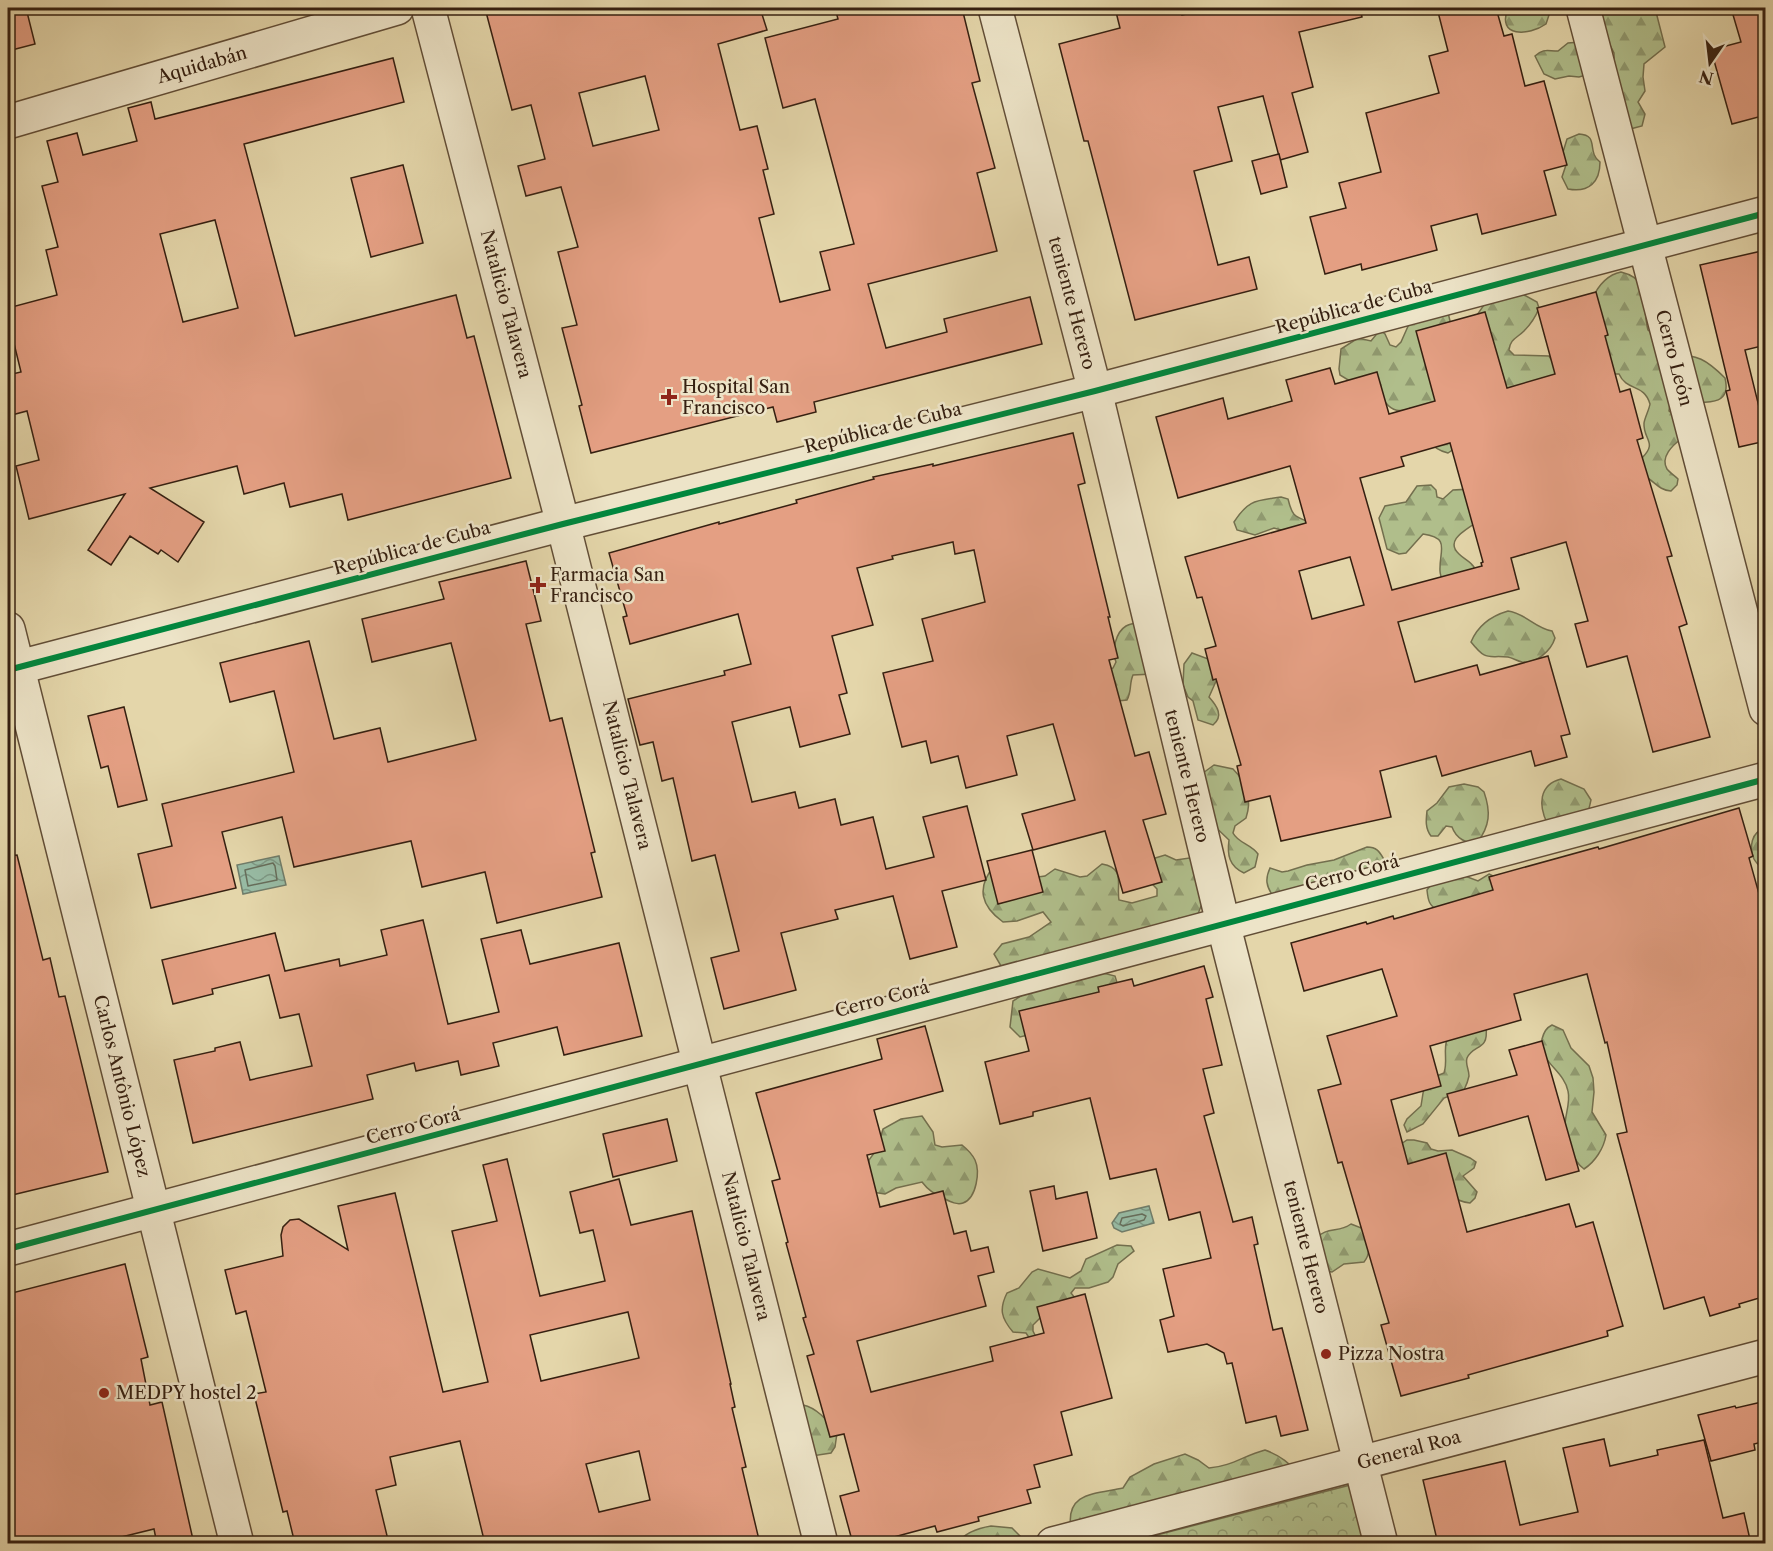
<svg xmlns="http://www.w3.org/2000/svg" width="1773" height="1551" font-family="'Libre Caslon Text',serif">
<style>
.forest{fill:url(#forest-firs);stroke:#736f4e;stroke-width:1.5}
.park{fill:url(#park-crowns);stroke:#736f4e;stroke-width:1.5}
.water{fill:url(#water-waves);stroke:#707c69;stroke-width:1.5}
.lines{fill:none;stroke-linecap:round;stroke-linejoin:round}
.shore{stroke:#666d5a;stroke-width:1.5}
.building{fill:#e49f83;stroke:#362011;stroke-width:1.5;fill-rule:evenodd}
.minor-casing{stroke:#624e37;stroke-width:36}
.minor{stroke:#ede4c8;stroke-width:33}
.cycleway-casing{stroke:#ede4c8;stroke-width:10}
.cycleway{stroke:#00873e;stroke-width:6}
.poi-dot{fill:#8f2418;stroke:#ede4c8;stroke-width:2}
.labels{text-anchor:middle;stroke-width:5;stroke-linejoin:round;paint-order:stroke}
.street-label{font-size:18px;fill:#362011;stroke:#ede4c8}
.poi-label{font-size:18px;fill:#362011;stroke:#ede4c8;text-anchor:start}
</style>
<defs>
<pattern id="forest-firs" width="22" height="20" patternUnits="userSpaceOnUse" patternTransform="scale(1.5)"><rect width="22" height="20" fill="#b0be8b"/><path d="M5 1l3.5 6h-7zM16 11l3.5 6h-7z" fill="#909a70"/></pattern>
<pattern id="park-crowns" width="20" height="18" patternUnits="userSpaceOnUse" patternTransform="scale(1.5)"><rect width="20" height="18" fill="#b0be8b"/><path d="M2 6a3 3 0 1 1 6 0M12 15a3 3 0 1 1 6 0" fill="none" stroke="#909a70"/></pattern>
<pattern id="water-waves" width="16" height="10" patternUnits="userSpaceOnUse" patternTransform="scale(1.5)"><rect width="16" height="10" fill="#97baa3"/><path d="M0 5q4-4 8 0t8 0" fill="none" stroke="#7c9783"/></pattern>
</defs>
<rect width="100%" height="100%" fill="#e4d6aa"/>
<filter id="stains"><feTurbulence type="fractalNoise" baseFrequency=".00333" numOctaves="4"/><feColorMatrix values="0 0 0 0 .2 0 0 0 0 .09 0 0 0 0 .02 0 0 0 .5 -.17"/></filter>
<radialGradient id="worn" r=".72"><stop offset=".6" stop-color="#630" stop-opacity="0"/><stop offset="1" stop-color="#630" stop-opacity=".3"/></radialGradient>
<!-- forest -->
<g class="forest">
<path d="M1508 8H1548L1549 15 1546 24C1529 36 1496 38 1508 8Z"/>
<path d="M1591 8H1655L1665 47 1644 64 1643 77 1645 91 1638 102 1645 114 1642 126 1630 129 1609 72 1614 59V53Z"/>
<path d="M1580 42 1586 75 1579 77 1569 76 1555 79 1544 74 1535 56C1544 48 1547 51 1558 51L1568 43Z"/>
<path d="M1579 134C1600 135 1586 152 1600 162 1600 182 1589 193 1568 189L1562 177 1566 165 1563 152 1567 139Z"/>
<path d="M1621 272C1654 280 1641 306 1648 330L1659 338 1671 354C1698 355 1706 359 1725 378 1734 415 1688 397 1670 404L1669 411 1680 420V440C1673 445 1660 457 1667 469 1669 472 1675 476 1678 479L1677 485 1671 491C1658 490 1655 481 1644 476L1642 458C1658 442 1643 440 1644 423 1645 417 1649 410 1650 404 1644 383 1627 392 1619 374H1612L1592 299C1598 286 1606 275 1621 272Z"/>
<path d="M1513 289 1537 302 1539 308C1536 316 1530 325 1524 331 1517 338 1510 339 1509 350L1514 355 1549 356 1556 367 1555 380 1448 453C1426 448 1420 427 1411 410 1400 411 1393 412 1386 403L1340 375 1339 369 1341 349 1358 338 1371 341 1380 330 1385 334 1390 345 1396 347 1401 342 1409 324 1447 308 1450 321 1446 334 1473 321 1488 299Z"/>
<path d="M1431 485 1436 490 1437 497 1443 499 1453 490 1468 489 1474 524C1464 531 1445 541 1459 554 1464 559 1470 561 1474 567L1473 574 1444 585C1442 580 1440 575 1440 571 1439 550 1451 538 1423 534L1406 553 1399 554 1387 549 1379 518 1385 506 1406 502 1417 486Z"/>
<path d="M1281 497 1288 499C1292 515 1293 516 1309 522L1299 535 1274 528 1255 535 1237 530 1234 522C1249 499 1256 501 1281 497Z"/>
<path d="M1508 611C1525 613 1535 628 1552 631L1555 638C1551 651 1536 664 1522 662 1517 661 1513 658 1508 657 1487 655 1487 662 1471 642 1478 625 1491 616 1508 611Z"/>
<path d="M1141 623 1153 674 1133 675C1129 684 1132 691 1127 700L1108 702 1101 675 1113 668 1116 662C1111 651 1116 632 1126 626 1131 623 1136 623 1141 623Z"/>
<path d="M1192 653 1211 660 1217 679 1209 697C1217 706 1224 716 1213 725L1198 720 1193 701 1188 697 1183 685 1184 664Z"/>
<path d="M1214 765 1233 769C1247 783 1252 800 1246 818L1235 826 1233 833C1238 843 1251 844 1258 854L1255 867 1244 873C1229 866 1227 855 1229 840L1205 817 1203 773Z"/>
<path d="M1561 779 1584 789 1591 800 1588 813 1547 823C1539 806 1538 785 1561 779Z"/>
<path d="M1464 784 1478 787 1484 792C1491 812 1490 826 1477 843 1466 844 1456 838 1452 827L1446 826 1438 836H1431C1425 828 1426 820 1427 811L1437 803 1449 787Z"/>
<path d="M1765 829V921C1763 912 1756 898 1758 889 1758 883 1764 878 1762 871 1761 867 1756 863 1754 859 1749 848 1751 831 1765 829Z"/>
<path d="M1367 847C1378 847 1380 853 1385 861L1381 866 1273 896C1266 886 1265 879 1270 868L1282 872 1288 871 1307 865 1334 860Z"/>
<path d="M1165 855 1176 860 1196 857 1203 901 1198 914 1103 973 1115 976 1119 989 1032 1034 1020 1037 1010 1027 1013 1001 1024 994 1013 972 1001 966 994 954 1002 944 1029 937 1051 922 1043 912 1017 921 1003 922C981 906 976 888 994 866L1038 877 1045 876 1055 869 1080 877 1087 876 1102 864C1126 868 1116 885 1119 900L1132 903 1157 896V889L1138 869 1152 859Z"/>
<path d="M1489 874 1495 877 1497 884 1491 898 1479 893 1474 897 1438 910C1429 906 1428 900 1427 890L1435 879 1465 876 1478 881Z"/>
<path d="M1552 1025 1563 1030 1571 1048 1589 1066 1593 1078 1594 1092 1592 1112 1606 1135C1604 1148 1595 1162 1584 1169 1573 1161 1566 1143 1565 1128 1564 1117 1571 1103 1568 1091 1564 1070 1538 1062 1542 1039 1544 1032 1546 1028 1552 1025Z"/>
<path d="M1486 1028C1489 1051 1473 1044 1467 1058 1465 1064 1469 1069 1469 1076 1468 1081 1466 1086 1464 1090L1444 1098 1423 1124 1407 1132 1404 1125 1407 1119 1421 1106 1424 1087 1432 1078 1444 1073C1448 1061 1443 1051 1447 1039Z"/>
<path d="M922 1116 933 1132 935 1145 942 1147 962 1145C967 1149 972 1154 975 1160 980 1171 977 1198 963 1203 957 1205 951 1202 945 1199 935 1195 928 1190 922 1182L896 1188 885 1194 872 1192 868 1167 869 1160 877 1149 883 1129 901 1119Z"/>
<path d="M1407 1140H1414L1427 1143 1431 1149 1438 1151 1452 1150 1470 1158 1476 1162 1474 1168 1463 1176 1477 1192 1475 1198 1470 1203C1449 1201 1422 1177 1405 1165L1401 1144Z"/>
<path d="M1351 1224 1364 1229C1367 1241 1373 1251 1364 1262L1344 1264 1332 1272 1325 1271 1313 1240C1329 1225 1337 1234 1351 1224Z"/>
<path d="M1117 1245 1131 1246 1134 1251 1118 1264 1113 1277 1108 1282 1089 1288H1075L1071 1293 1075 1298 1043 1315 1033 1325V1331L1036 1337 1030 1339 1026 1333 1013 1332C1001 1318 999 1309 1007 1293L1019 1288 1032 1272 1038 1269 1070 1278 1081 1271 1086 1259Z"/>
<path d="M803 1405C818 1408 828 1422 837 1433L835 1447 831 1453 812 1456Z"/>
<path d="M1265 1450C1281 1456 1290 1463 1299 1476L1142 1533 1132 1543H1106L1071 1529C1065 1492 1095 1494 1123 1488L1130 1477 1154 1464 1185 1454 1198 1460 1209 1468C1232 1466 1243 1456 1265 1450Z"/>
<path d="M991 1526 1012 1528 1022 1538 1021 1543H957C965 1533 979 1528 991 1526Z"/>
</g>
<!-- park -->
<path class="park" d="M1362 1482 1377 1544H1122Z"/>
<!-- water -->
<g class="water">
<path d="M279 856 286 885 243 894 237 865Z"/>
<path d="M1149 1206 1154 1223 1122 1232 1114 1228 1112 1223 1119 1213Z"/>
</g>
<g class="lines">
<!-- shore -->
<g class="shore">
<path d="M273 863 275 866 277 880 248 886 245 870Z"/>
<path d="M1142 1214 1146 1216 1144 1220 1123 1226 1120 1224 1122 1218Z"/>
</g>
</g>
<!-- building -->
<g class="building">
<path d="M8 8H26L35 44 8 51Z"/>
<path d="M502 8H760L767 30 718 44 740 130 757 126 768 169 763 170 774 214 759 218 780 302 830 290 820 252 854 244 815 99 783 108 765 38 838 19 835 8H962L980 81 972 83 995 168 977 173 997 251 868 284 886 348 947 332 944 319 1030 297 1042 344 814 402 816 412 777 422 773 407 591 453 579 406 582 405 562 328 577 325 558 252 578 247 561 187 526 196 518 166 545 159 531 105 512 110 486 12ZM645 76 659 130 593 146 579 93Z"/>
<path d="M1115 8H1180L1182 15 1210 8H1360L1362 17 1299 32 1313 87 1292 93 1308 152 1280 160 1263 96 1218 107 1232 161 1194 171 1218 265 1249 257 1257 289 1135 320 1088 141H1084L1059 44 1120 28Z"/>
<path d="M1437 8H1496L1504 36 1512 34 1525 86 1544 81 1567 165 1544 171 1556 215 1482 234 1477 214 1431 226 1437 250 1362 270 1361 264 1325 274 1310 217 1346 208 1339 183 1381 172 1366 113 1439 93 1429 56 1448 51Z"/>
<path d="M1731 8H1766V115L1732 124 1711 50 1741 42Z"/>
<path d="M393 58 404 102 244 144 295 336 456 295 467 338 474 336 511 478 348 520 342 494 290 507 284 483 244 494 237 466 150 488 204 522 178 562 161 550 158 554 130 536 111 565 88 550 125 494 29 519 16 466 39 460 27 411 8 416V375L21 372 8 319V308L57 295 46 250 58 247 42 186 58 182 47 141 77 133 83 155 137 141 128 108 151 102 155 119ZM215 220 238 308 183 322 160 234Z"/>
<path d="M1279 154 1287 187 1261 194 1252 161Z"/>
<path d="M403 165 423 243 371 257 351 178Z"/>
<path d="M1766 250V345L1745 350 1759 407 1766 406V441L1739 447 1726 391 1730 390 1700 265Z"/>
<path d="M1596 292 1608 335 1605 336 1620 392 1630 389 1643 438 1637 440 1672 556 1667 557 1687 624 1679 627 1710 737 1653 752 1627 656 1587 667 1575 624 1588 621 1566 542 1511 558 1519 589 1398 622 1415 682 1477 665 1480 675 1548 656 1570 734 1561 736 1567 757 1535 766 1531 751 1442 776 1436 756 1380 771 1391 817 1281 841 1270 796 1245 802 1237 766 1241 765 1216 679 1213 680 1205 649 1216 646 1202 597 1197 598 1185 557 1306 523 1290 466 1178 498 1156 417 1223 398 1228 419 1292 401 1286 380 1330 368 1335 384 1377 372 1389 414 1435 401 1416 331 1485 312 1507 388 1555 374 1537 308ZM1450 443 1483 562 1481 563 1482 566 1392 590 1360 478 1404 466 1401 457ZM1350 557 1364 605 1312 619 1299 571Z"/>
<path d="M1073 433 1085 483 1078 485 1110 617H1108L1118 658 1109 660 1135 756 1149 752 1166 814 1143 820 1162 882 1123 893 1105 831 1033 850 1022 814 1075 800 1053 724 1007 736 1017 775 966 788 958 756 931 763 926 741 902 747 883 673 933 661 922 619 985 602 974 550 955 554 953 542 892 556 893 559 857 568 873 625 832 636 847 693 839 695 850 734 800 747 790 707 732 722 752 802 795 792 799 808 835 799 841 825 873 817 886 869 934 857 923 817 967 806 986 880 942 891 957 947 910 959 893 896 835 910 838 919 781 933 796 990 724 1009 711 958 739 951 715 855 692 861 673 778 662 781 653 742 640 745 628 699 725 675 724 671 751 664 738 614 630 644 623 617 627 616 609 553 719 522V524L797 503 796 500 874 479 873 477 933 464V466Z"/>
<path d="M526 561 541 621 526 624 550 721 562 718 595 852 591 853 602 897 497 923 485 872 422 887 411 841 294 867 282 817 222 832 236 888 151 908 138 854 172 846 162 804 294 772 274 691 230 702 220 663 309 641 334 739 380 728 388 762 476 740 451 643 372 662 362 619 444 599 439 582Z"/>
<path d="M124 707 147 800 118 807 108 766 101 768 88 716Z"/>
<path d="M1739 808 1753 856 1749 858 1766 919V1296L1739 1304 1740 1307 1710 1316 1704 1297 1664 1309 1617 1134 1627 1132 1607 1042 1605 1043 1587 974 1514 994 1521 1020 1430 1046 1441 1086 1391 1100 1408 1164 1446 1153 1467 1232 1569 1204 1576 1227 1593 1222 1623 1326 1607 1331 1608 1336 1468 1375 1469 1378 1401 1396 1381 1325 1389 1323 1342 1162 1338 1163 1318 1090 1341 1084 1327 1036 1397 1016 1382 969 1304 991 1291 943 1366 922 1367 924 1393 916 1394 919 1493 890 1489 877 1598 847 1599 849Z"/>
<path d="M1032 850 1043 892 998 904 987 861Z"/>
<path d="M17 855 43 960 50 958 59 997 65 996 108 1172 8 1196V856Z"/>
<path d="M423 920 448 1024 499 1012 481 939 521 930 530 964 619 943 642 1036 564 1055 557 1027 493 1043 499 1066 461 1075 458 1061 416 1071 414 1063 367 1075 373 1099 193 1143 174 1060 215 1051V1048L240 1042 250 1080 312 1066 299 1014 280 1018 269 975 212 989 213 994 173 1004 162 960 275 933 285 971 339 959 340 966 387 955 381 930Z"/>
<path d="M1204 966 1213 997 1206 999 1222 1065 1203 1069 1214 1113 1204 1116 1233 1222 1252 1217 1258 1244 1254 1245 1273 1330 1282 1328 1308 1430 1281 1436 1276 1416 1246 1423 1232 1363 1227 1364 1224 1353 1207 1344 1168 1352 1160 1320 1174 1316 1163 1269 1211 1258 1200 1212 1169 1220 1156 1169 1110 1179 1090 1098 1033 1112V1116L1000 1124 985 1062 1029 1051 1019 1011 1099 992 1098 987 1132 979 1134 986Z"/>
<path d="M925 1026 943 1091 874 1110 885 1151 867 1155 880 1207 943 1191 954 1234 966 1231 971 1251 988 1247 994 1272 978 1276 986 1306 857 1341 871 1392 993 1361 990 1347 1044 1333 1037 1307 1085 1294 1112 1398 1061 1412 1072 1455 1034 1465 1040 1487 1027 1490 1031 1503 978 1517 979 1521 937 1532 935 1526 868 1544H853L840 1496 859 1491 844 1434 830 1437 807 1356 814 1354 803 1318 806 1317 786 1243 788 1242 772 1181 780 1179 756 1093 882 1059 877 1039Z"/>
<path d="M1542 1041 1579 1171 1546 1180 1528 1116 1459 1136 1447 1094 1517 1075 1509 1050Z"/>
<path d="M667 1119 677 1161 613 1177 603 1134Z"/>
<path d="M507 1159 540 1296 605 1281 593 1230 580 1233 570 1192 619 1179 631 1225 692 1211 731 1384H730L735 1407 732 1408 746 1467 742 1468 760 1544H485L460 1441 390 1457 396 1485 376 1490 389 1544H295L287 1511 283 1512 254 1394 266 1392 246 1311 236 1314 225 1270 283 1256 281 1235 283 1227 290 1220 299 1219 348 1250 338 1206 395 1193 443 1392 488 1382 452 1231 497 1221 483 1165ZM628 1312 639 1358 541 1381 530 1335ZM639 1451 650 1500 599 1512 586 1464Z"/>
<path d="M1054 1186 1056 1199 1087 1192 1097 1238 1043 1251 1030 1191Z"/>
<path d="M125 1264 148 1357 141 1359 150 1405 162 1402 194 1544H157L154 1529 93 1544H8V1294Z"/>
<path d="M1766 1401V1441L1754 1444 1755 1450 1711 1461 1698 1415 1735 1406 1736 1408Z"/>
<path d="M1604 1439 1610 1466 1658 1455 1657 1450 1704 1440 1723 1518 1744 1513 1751 1544H1438L1423 1480 1505 1461 1520 1525 1578 1512 1563 1448Z"/>
</g>
<g class="lines">
<defs>
<g id="minor">
<path d="M428 8 563 524 821 1544"/>
<path d="M995 8 1095 391 1223 923 1381 1544"/>
<path d="M1583 8 1766 709"/>
<path d="M8 122 397 8"/>
<path d="M8 629 237 1544"/>
<path d="M8 670 563 524 1095 391 1766 213"/>
<path d="M8 1249 1766 779"/>
<path d="M1053 1544 1766 1356"/>
</g>
</defs>
<!-- minor casing -->
<use href="#minor" class="minor-casing"/>
<!-- minor -->
<use href="#minor" class="minor"/>
<defs>
<g id="cycleway">
<path d="M8 670 563 524 1095 391 1766 213"/>
<path d="M8 1249 1766 779"/>
</g>
</defs>
<!-- cycleway casing -->
<use href="#cycleway" class="cycleway-casing"/>
<!-- cycleway -->
<use href="#cycleway" class="cycleway"/>
</g>
<!-- markers -->
<g class="poi-dot">
<path d="M666 388h6v6h6v6h-6v6h-6v-6h-6v-6h6z"/>
<path d="M535 576h6v6h6v6h-6v6h-6v-6h-6v-6h6z"/>
<circle cx="1326" cy="1354" r="6"/>
<circle cx="104" cy="1393" r="6"/>
</g>
<g class="labels">
<!-- street labels -->
<g class="street-label">
<text transform="translate(202 65) rotate(-16)" y="6">Aquidabán</text>
<text transform="translate(1072 303) rotate(75)" y="6">teniente Herero</text>
<text transform="translate(506 304) rotate(75)" y="6">Natalicio Talavera</text>
<text transform="translate(1354 307) rotate(-15)" y="6">República de Cuba</text>
<text transform="translate(1674 358) rotate(75)" y="6">Cerro León</text>
<text transform="translate(883 428) rotate(-14)" y="6">República de Cuba</text>
<text transform="translate(412 548) rotate(-15)" y="6">República de Cuba</text>
<text transform="translate(627 775) rotate(76)" y="6">Natalicio Talavera</text>
<text transform="translate(1187 776) rotate(76)" y="6">teniente Herero</text>
<text transform="translate(1352 873) rotate(-15)" y="6">Cerro Corá</text>
<text transform="translate(882 999) rotate(-15)" y="6">Cerro Corá</text>
<text transform="translate(122 1086) rotate(76)" y="6">Carlos Antônio López</text>
<text transform="translate(413 1126) rotate(-15)" y="6">Cerro Corá</text>
<text transform="translate(746 1246) rotate(76)" y="6">Natalicio Talavera</text>
<text transform="translate(1306 1247) rotate(76)" y="6">teniente Herero</text>
<text transform="translate(1409 1450) rotate(-15)" y="6">General Roa</text>
</g>
<!-- poi labels -->
<g class="poi-label">
<text x="682" y="393">Hospital San<tspan x="682" dy="21">Francisco</tspan></text>
<text x="550" y="581">Farmacia San<tspan x="550" dy="21">Francisco</tspan></text>
<text x="1338" y="1360">Pizza Nostra</text>
<text x="116" y="1399">MEDPY hostel 2</text>
</g>
</g>
<!-- margin -->
<rect width="1773" height="1551" fill="none" stroke="#e4d6aa" stroke-width="30"/>
<rect x="9" y="9" width="1755" height="1533" fill="none" stroke="#362011" stroke-width="3"/>
<rect x="15" y="15" width="1743" height="1521" fill="none" stroke="#362011" stroke-width="1.5"/>
<!-- north arrow -->
<g transform="translate(1710 63) rotate(194)" stroke="#ede4c8" stroke-width="4.5" paint-order="stroke">
<path d="M0-4.5L10 22L0 15L-10 22Z" fill="#362011"/>
<text y="-9" font-size="16" font-weight="bold" text-anchor="middle" fill="#362011">N</text>
</g>
<rect width="100%" height="100%" filter="url(#stains)"/>
<rect width="100%" height="100%" fill="url(#worn)"/>
</svg>
